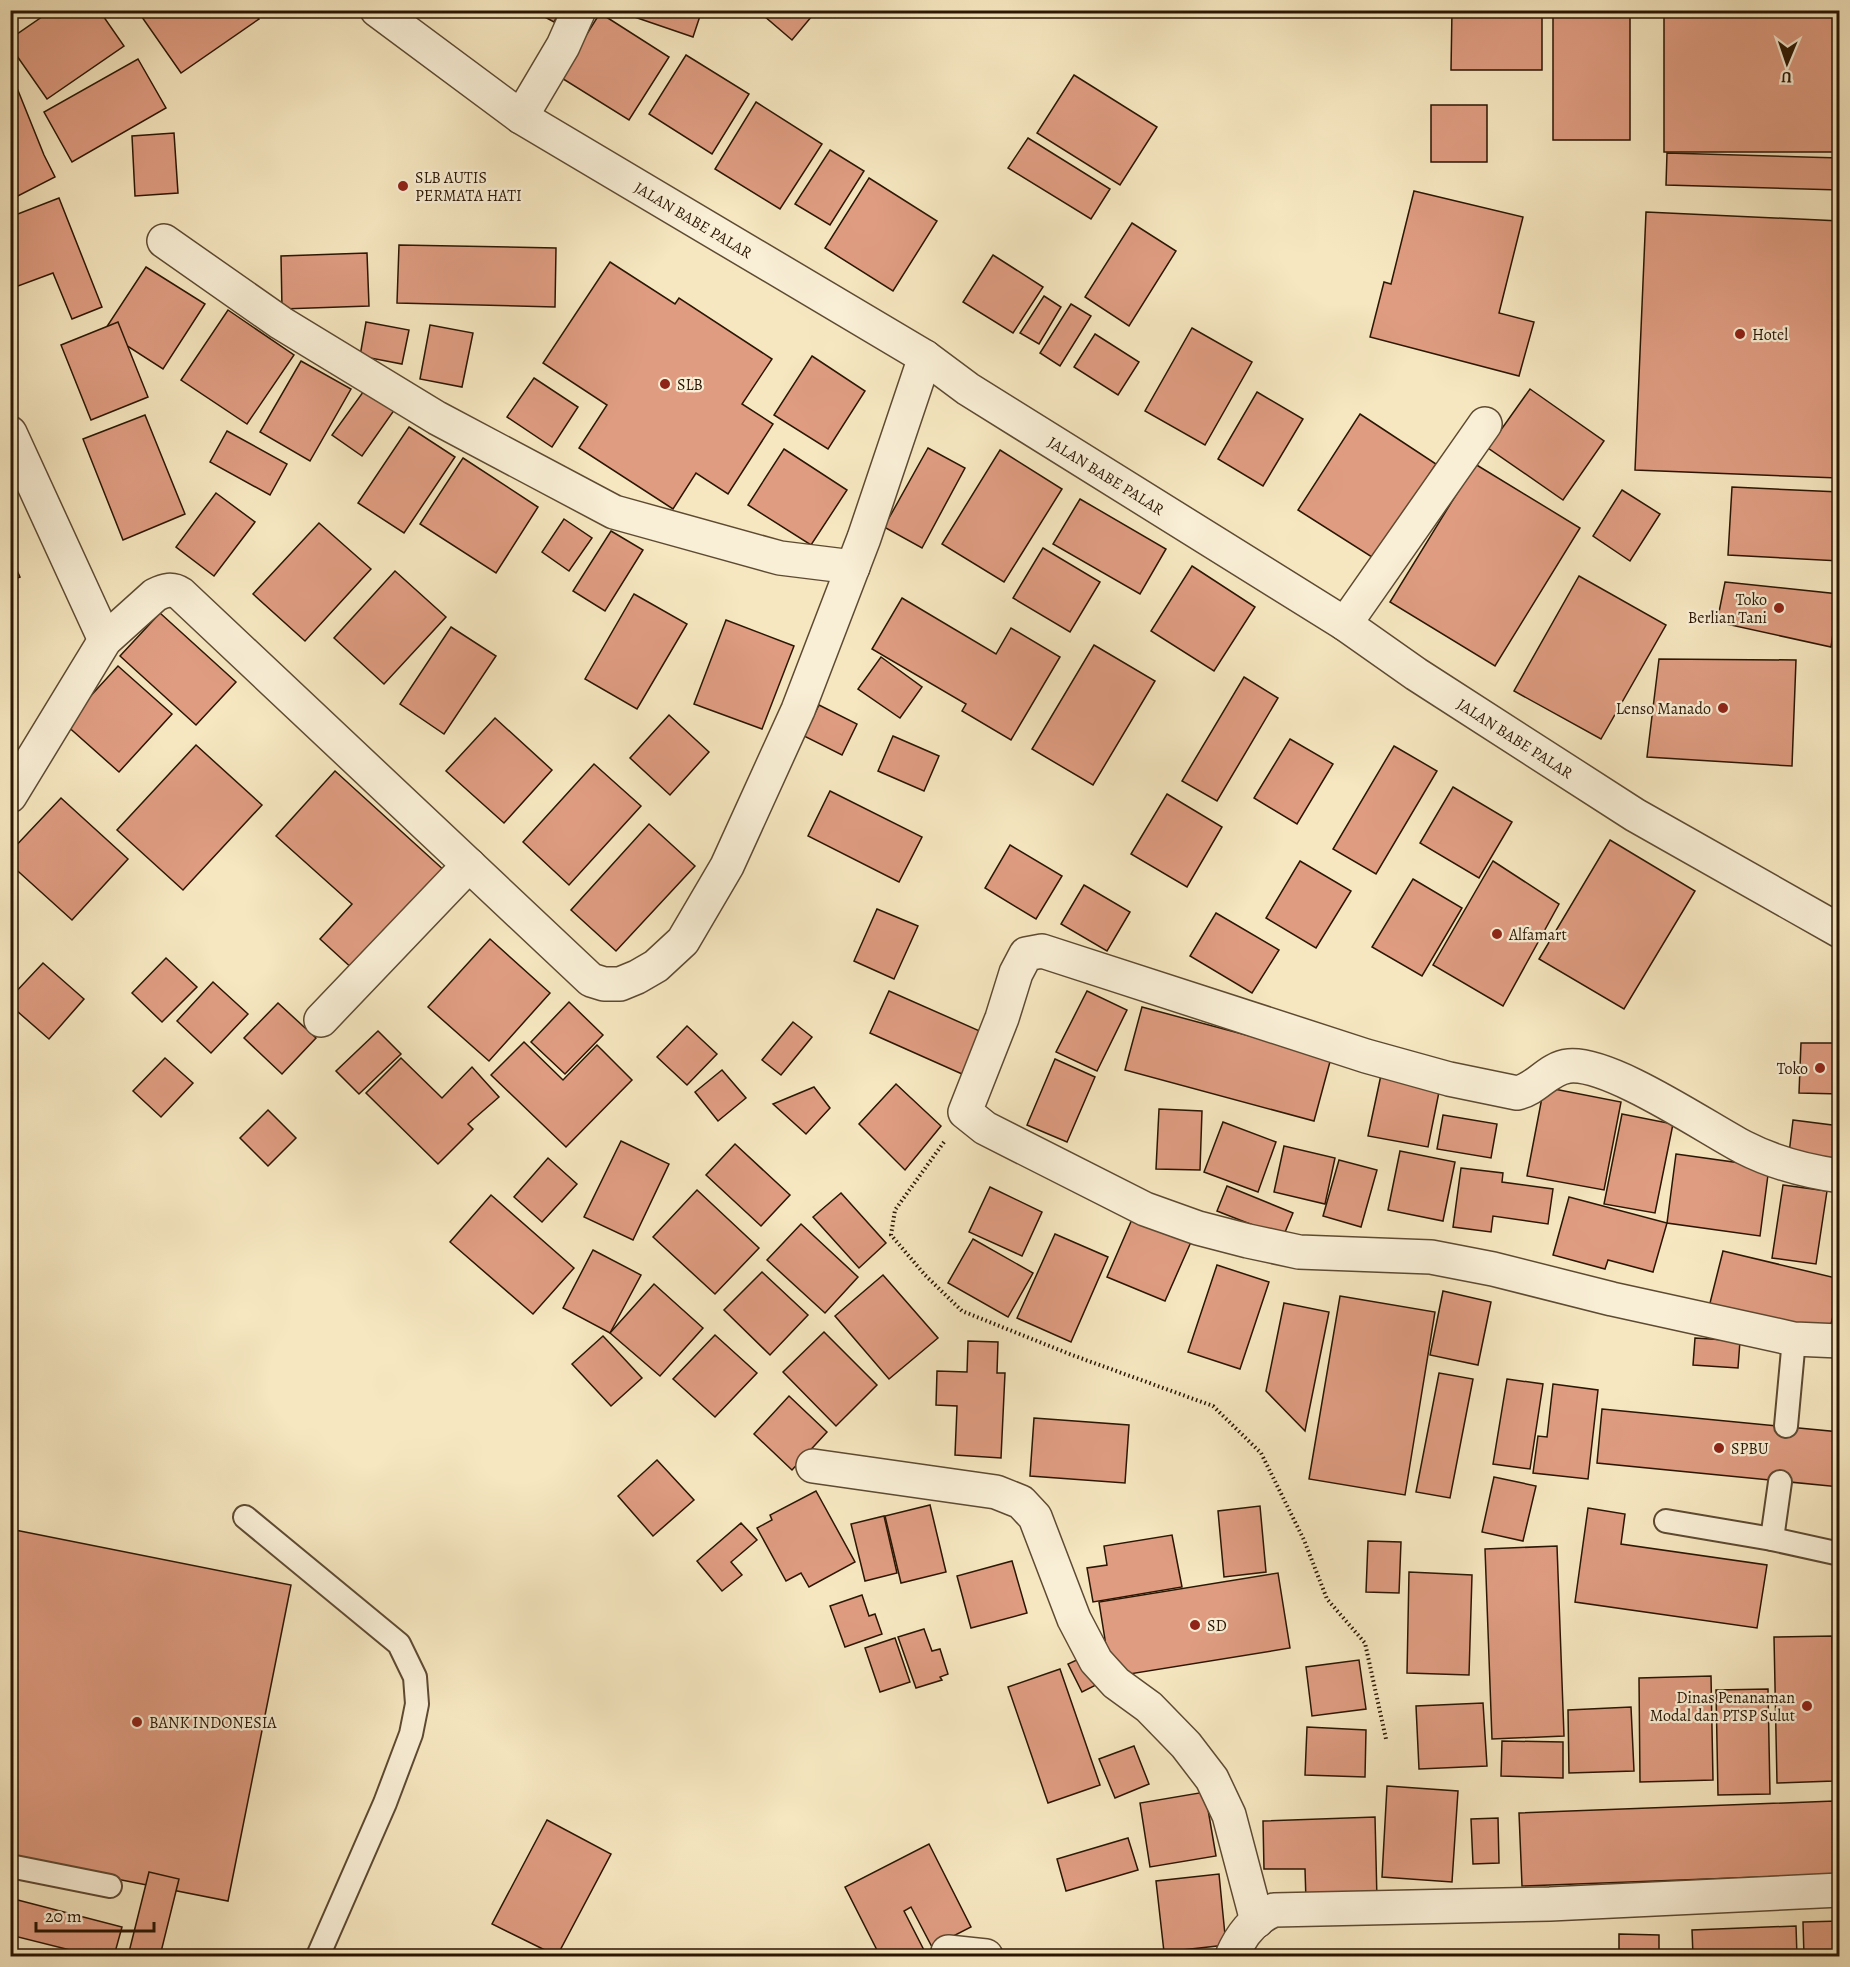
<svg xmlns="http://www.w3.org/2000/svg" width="1850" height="1967" font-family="Alegreya,serif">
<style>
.building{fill:#df9c81;stroke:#2b1603;stroke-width:1.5}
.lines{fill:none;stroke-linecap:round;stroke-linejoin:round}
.service-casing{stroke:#5e4a32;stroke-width:26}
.minor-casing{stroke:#5e4a32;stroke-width:36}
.tertiary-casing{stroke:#5e4a32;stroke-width:36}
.path{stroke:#2b1603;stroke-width:4;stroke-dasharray:1.5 3;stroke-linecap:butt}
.service{stroke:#f9efd6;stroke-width:22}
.minor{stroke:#f9efd6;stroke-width:33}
.tertiary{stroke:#f9efd6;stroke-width:33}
.poi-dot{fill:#8f2418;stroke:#f9efd6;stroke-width:2}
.labels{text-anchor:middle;stroke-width:4.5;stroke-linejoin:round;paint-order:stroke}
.poi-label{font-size:16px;fill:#2b1603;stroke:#f9efd6;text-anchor:start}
.street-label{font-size:16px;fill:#2b1603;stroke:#f9efd6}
</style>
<rect width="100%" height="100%" fill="#f6e7c0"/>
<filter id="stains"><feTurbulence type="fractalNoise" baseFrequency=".00333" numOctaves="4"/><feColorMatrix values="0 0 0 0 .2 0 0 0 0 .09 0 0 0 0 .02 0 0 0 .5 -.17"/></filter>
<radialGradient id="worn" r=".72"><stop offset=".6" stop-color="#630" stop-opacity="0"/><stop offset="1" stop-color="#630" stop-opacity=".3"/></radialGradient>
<!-- building -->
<g class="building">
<path d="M52 10H99L124 46 47 99 10 46V39Z"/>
<path d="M137 10H253L259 19 181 73Z"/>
<path d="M532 10H561L554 22Z"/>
<path d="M614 10H702L693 37Z"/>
<path d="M757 10H817L792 40Z"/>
<path d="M1452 10H1542V70H1451Z"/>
<rect x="1553" y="10" width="77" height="130"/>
<rect x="1664" y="10" width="176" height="142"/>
<path d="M600 13 669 57 629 120 560 77Z"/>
<path d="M686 55 749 94 712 154 649 114Z"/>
<path d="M138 59 166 108 72 162 44 112Z"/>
<path d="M1074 75 1157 127 1120 185 1037 133Z"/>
<path d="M17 88 44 155 55 177 10 200V90Z"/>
<path d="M756 102 822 144 780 209 715 169Z"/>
<rect x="1431" y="105" width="56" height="57"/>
<path d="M174 133 178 193 135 196 132 136Z"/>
<path d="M1028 138 1110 189 1091 219 1008 168Z"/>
<path d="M830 150 864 171 830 225 795 204Z"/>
<path d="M1667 153 1840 158V190L1666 185Z"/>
<path d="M869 178 937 221 893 291 825 248Z"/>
<path d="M1414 191 1523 217 1499 313 1534 322 1519 376 1370 337 1384 282 1391 284Z"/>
<path d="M59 198 102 307 72 319 53 273 10 289V217Z"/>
<path d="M1646 212 1840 221 1838 478 1635 470Z"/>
<path d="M1132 223 1176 251 1129 326 1085 297Z"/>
<path d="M399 245 556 248 555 307 397 303Z"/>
<path d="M367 253 369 306 282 309 281 256Z"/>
<path d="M993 255 1043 287 1013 333 963 302Z"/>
<path d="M610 262 675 304 679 298 772 359 742 404 773 424 728 494 696 473 673 509 579 448 607 405 543 363Z"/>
<path d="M146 267 205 304 163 369 104 331Z"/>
<path d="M1044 296 1061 307 1039 344 1020 333Z"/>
<path d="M1071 304 1091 316 1060 366 1040 353Z"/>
<path d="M228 310 294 355 247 424 181 380Z"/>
<path d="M118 322 148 397 91 420 61 345Z"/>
<path d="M366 322 409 330 402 364 360 356Z"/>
<path d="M430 325 473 333 462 387 420 379Z"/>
<path d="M1192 328 1252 362 1205 445 1145 411Z"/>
<path d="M1095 334 1139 362 1118 395 1074 367Z"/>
<path d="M812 356 865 391 828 449 774 415Z"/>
<path d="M301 361 351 389 310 461 260 432Z"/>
<path d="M534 378 578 407 552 447 507 417Z"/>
<path d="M366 388 395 409 362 456 332 435Z"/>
<path d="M1530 389 1604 441 1563 500 1488 448Z"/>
<path d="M1257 392 1303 419 1263 486 1218 459Z"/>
<path d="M1360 414 1436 464 1375 559 1298 510Z"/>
<path d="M145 415 185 514 123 540 83 439Z"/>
<path d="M409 427 455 457 404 533 358 503Z"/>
<path d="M227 431 287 464 270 495 210 462Z"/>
<path d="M928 448 965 468 922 548 884 527Z"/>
<path d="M784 449 847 490 811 545 748 505Z"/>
<path d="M1000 450 1062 489 1004 582 942 544Z"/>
<path d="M463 458 538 507 496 573 420 524Z"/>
<path d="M1475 464 1580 528 1495 666 1390 602Z"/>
<path d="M1732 487 1840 492V561L1728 555Z"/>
<path d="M1622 490 1660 514 1630 561 1593 536Z"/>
<path d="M216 493 255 522 214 576 176 547Z"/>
<path d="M1080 499 1166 549 1140 594 1053 544Z"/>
<path d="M564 519 592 538 569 571 542 552Z"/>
<path d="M319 523 371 569 305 641 253 594Z"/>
<path d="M611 531 643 550 605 611 573 591Z"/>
<path d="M1043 548 1100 582 1070 632 1013 598Z"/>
<path d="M10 555 20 577 10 581Z"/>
<path d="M1192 566 1255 607 1214 671 1151 631Z"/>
<path d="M395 571 446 617 384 684 334 638Z"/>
<path d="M1579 576 1666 625 1601 739 1514 691Z"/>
<path d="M1725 582 1839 594 1831 647 1717 622Z"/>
<path d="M634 594 687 624 637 709 585 679Z"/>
<path d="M902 598 996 654 1011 628 1060 657 1011 740 962 711 966 704 872 649Z"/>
<path d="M160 613 236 682 196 725 120 656Z"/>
<path d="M726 620 794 646 762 729 694 704Z"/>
<path d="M451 627 496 656 444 734 400 704Z"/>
<path d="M1094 645 1155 681 1093 785 1032 749Z"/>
<path d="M881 657 922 687 900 718 858 689Z"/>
<path d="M1659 659 1796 660 1792 766 1647 757Z"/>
<path d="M118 666 172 714 119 772 65 724Z"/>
<path d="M1244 677 1278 698 1217 801 1182 781Z"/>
<path d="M819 705 857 724 842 755 804 736Z"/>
<path d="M669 715 709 752 670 795 630 758Z"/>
<path d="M495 718 552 770 504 823 446 771Z"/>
<path d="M893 736 939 756 924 791 878 771Z"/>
<path d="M1290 739 1333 764 1297 824 1254 798Z"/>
<path d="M196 745 262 805 183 890 117 830Z"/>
<path d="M1394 746 1437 771 1376 874 1333 849Z"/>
<path d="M594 764 641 806 569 885 523 842Z"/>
<path d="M335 771 446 872 355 971 320 939 352 904 276 836Z"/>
<path d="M1453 787 1512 822 1479 878 1420 843Z"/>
<path d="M830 791 922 837 899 882 808 836Z"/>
<path d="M1167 794 1222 827 1187 887 1131 854Z"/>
<path d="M61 798 128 859 72 920 10 864V852Z"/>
<path d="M649 824 695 866 616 951 571 910Z"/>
<path d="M1610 840 1695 891 1624 1009 1539 959Z"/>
<path d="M1010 845 1062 876 1036 919 985 888Z"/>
<path d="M1300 861 1351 891 1316 948 1266 918Z"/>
<path d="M1493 861 1559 904 1503 1006 1433 965Z"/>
<path d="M1413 879 1462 908 1422 976 1372 947Z"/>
<path d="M1084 885 1130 912 1107 951 1061 924Z"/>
<path d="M877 909 918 926 894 979 854 961Z"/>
<path d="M1216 913 1279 950 1252 993 1190 956Z"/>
<path d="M490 939 550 993 489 1061 428 1007Z"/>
<path d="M166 958 197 987 162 1022 132 993Z"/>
<path d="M43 963 84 999 49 1039 10 1005V998Z"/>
<path d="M213 982 248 1014 211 1053 177 1021Z"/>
<path d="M889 991 991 1036 971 1078 870 1033Z"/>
<path d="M1087 991 1127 1010 1097 1071 1056 1052Z"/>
<path d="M569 1002 603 1035 565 1074 531 1042Z"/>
<path d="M278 1003 316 1038 282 1074 244 1038Z"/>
<path d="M1142 1007 1331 1058 1314 1121 1125 1070Z"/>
<path d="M793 1022 812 1037 781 1075 762 1060Z"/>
<path d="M687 1026 717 1054 687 1085 657 1057Z"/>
<path d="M378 1031 401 1054 359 1094 336 1071Z"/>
<path d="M524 1042 563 1080 597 1045 632 1080 566 1147 491 1075Z"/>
<path d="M1801 1043H1840V1094L1799 1093Z"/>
<path d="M165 1058 193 1083 161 1117 133 1091Z"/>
<path d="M401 1058 442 1098 472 1067 499 1097 468 1124 473 1129 438 1164 366 1093Z"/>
<path d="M1055 1059 1095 1077 1067 1142 1027 1125Z"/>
<path d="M722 1070 746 1098 718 1121 695 1092Z"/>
<path d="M1381 1075 1440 1087 1428 1147 1368 1136Z"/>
<path d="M896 1084 941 1126 905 1170 859 1124Z"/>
<path d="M814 1087 830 1108 806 1134 773 1104Z"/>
<path d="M1544 1087 1621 1102 1604 1190 1527 1176Z"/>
<path d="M1159 1109 1202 1111 1200 1170 1156 1169Z"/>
<path d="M268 1110 296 1138 268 1166 240 1138Z"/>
<path d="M1622 1114 1673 1124 1655 1213 1604 1204Z"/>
<path d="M1443 1115 1497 1124 1491 1158 1437 1149Z"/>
<path d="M1793 1120 1840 1126V1168L1788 1162Z"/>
<path d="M1223 1122 1276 1142 1258 1192 1204 1172Z"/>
<path d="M621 1141 669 1164 633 1240 584 1217Z"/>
<path d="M735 1144 790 1195 761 1226 706 1175Z"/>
<path d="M1284 1146 1335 1158 1325 1204 1274 1192Z"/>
<path d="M1400 1151 1455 1162 1443 1221 1388 1210Z"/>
<path d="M1676 1154 1769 1167 1760 1236 1667 1223Z"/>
<path d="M548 1158 577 1184 542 1222 514 1197Z"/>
<path d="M1339 1160 1377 1170 1361 1227 1323 1216Z"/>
<path d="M1461 1168 1503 1173 1502 1182 1553 1189 1548 1224 1493 1216 1491 1232 1453 1227Z"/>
<path d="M1783 1185 1827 1191 1816 1264 1772 1258Z"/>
<path d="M1227 1186 1293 1213 1283 1237 1217 1211Z"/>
<path d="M990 1187 1042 1212 1022 1256 969 1232Z"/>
<path d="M697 1190 759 1248 715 1294 653 1237Z"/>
<path d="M841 1193 886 1243 859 1268 813 1217Z"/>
<path d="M491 1195 574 1268 533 1314 450 1242Z"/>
<path d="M1569 1197 1667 1223 1653 1272 1608 1260 1605 1269 1553 1255Z"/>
<path d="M1133 1217 1191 1242 1165 1301 1107 1277Z"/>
<path d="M801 1224 858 1277 825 1313 767 1260Z"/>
<path d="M1055 1234 1108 1257 1071 1342 1017 1318Z"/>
<path d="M973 1239 1033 1273 1008 1317 948 1283Z"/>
<path d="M593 1250 641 1275 610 1333 563 1308Z"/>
<path d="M1723 1251 1840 1279V1290L1827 1339 1708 1311Z"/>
<path d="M1217 1265 1269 1282 1240 1369 1188 1352Z"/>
<path d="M762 1272 808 1315 770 1355 724 1310Z"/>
<path d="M883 1275 938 1338 889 1379 835 1316Z"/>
<path d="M654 1284 703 1328 660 1376 610 1333Z"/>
<path d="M1443 1291 1491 1302 1478 1365 1430 1355Z"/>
<path d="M1340 1296 1435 1312 1405 1495 1309 1479Z"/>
<path d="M1284 1303 1329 1312 1305 1431 1266 1391Z"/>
<path d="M824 1332 877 1385 836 1426 783 1372Z"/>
<path d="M715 1335 757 1373 715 1417 673 1379Z"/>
<path d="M603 1336 642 1378 611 1406 572 1364Z"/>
<path d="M1695 1338 1740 1341 1738 1368 1693 1365Z"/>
<path d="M968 1341 998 1342 997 1373H1005L1001 1458 955 1455 957 1406 936 1405 937 1371 967 1372Z"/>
<path d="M1439 1373 1473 1379 1450 1498 1416 1492Z"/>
<path d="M1507 1379 1543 1384 1530 1469 1493 1464Z"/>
<path d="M1553 1384 1598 1390 1588 1479 1533 1473 1538 1436 1547 1437Z"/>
<path d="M789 1396 827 1432 792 1470 754 1434Z"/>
<path d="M1602 1409 1840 1432V1487L1597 1463Z"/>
<path d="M1034 1418 1129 1425 1125 1483 1030 1476Z"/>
<path d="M657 1460 694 1500 653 1536 618 1496Z"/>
<path d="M1494 1477 1536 1486 1523 1541 1482 1532Z"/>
<path d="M816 1491 855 1562 809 1587 801 1573 786 1581 757 1528 772 1520 770 1515Z"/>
<path d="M930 1505 946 1572 901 1583 885 1516Z"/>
<path d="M1260 1506 1266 1572 1224 1577 1218 1511Z"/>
<path d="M1588 1508 1625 1514 1621 1544 1767 1565 1757 1628 1575 1602Z"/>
<path d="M884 1516 897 1573 865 1581 851 1524Z"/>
<path d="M741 1523 757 1540 731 1562 742 1575 722 1591 697 1561Z"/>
<path d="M10 1529 291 1585 228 1901 10 1858Z"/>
<path d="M1172 1535 1182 1587 1093 1602 1087 1568 1107 1565 1104 1546Z"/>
<path d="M1368 1541 1401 1542 1399 1593 1366 1592Z"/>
<path d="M1557 1546 1564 1736 1492 1739 1485 1549Z"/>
<path d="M1012 1561 1027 1613 971 1628 957 1576Z"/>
<path d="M1409 1572 1472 1575 1469 1675 1407 1673Z"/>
<path d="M1278 1573 1290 1648 1111 1677 1099 1602Z"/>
<path d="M862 1595 869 1616 875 1614 882 1634 845 1647 830 1606Z"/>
<path d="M924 1629 932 1651 940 1649 948 1674 940 1677 942 1680 916 1688 898 1637Z"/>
<path d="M1832 1636 1833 1691H1840V1720H1833L1834 1781 1777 1783 1774 1637Z"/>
<path d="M895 1638 910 1682 880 1692 865 1648Z"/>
<path d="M1083 1657 1096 1685 1082 1692 1068 1664Z"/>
<path d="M1359 1660 1366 1709 1312 1716 1306 1667Z"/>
<path d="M1060 1669 1100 1785 1048 1803 1008 1687Z"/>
<path d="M1711 1676 1713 1780 1640 1782 1639 1678Z"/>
<path d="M1768 1689 1770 1794 1718 1795 1716 1690Z"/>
<path d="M1483 1703 1487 1766 1419 1769 1416 1706Z"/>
<path d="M1631 1707 1634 1771 1569 1773 1568 1710Z"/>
<path d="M1307 1727 1366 1730 1365 1777 1305 1775Z"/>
<path d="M1502 1741 1563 1742V1778L1501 1776Z"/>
<path d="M1134 1746 1149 1784 1115 1798 1099 1759Z"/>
<path d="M1387 1786 1458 1791 1452 1882 1382 1877Z"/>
<path d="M1205 1792 1216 1856 1150 1867 1140 1803Z"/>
<path d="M1834 1801 1837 1874 1522 1886 1519 1813Z"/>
<path d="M1375 1817 1377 1900 1306 1901 1305 1869H1264L1263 1821Z"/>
<path d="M1498 1818 1499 1863 1473 1864 1471 1819Z"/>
<path d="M547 1820 611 1854 557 1956 492 1924Z"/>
<path d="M1128 1838 1138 1870 1066 1891 1057 1859Z"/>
<path d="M929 1844 971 1927 932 1947 911 1907 904 1911 927 1956H880L845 1887Z"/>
<path d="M149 1872 179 1879 160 1956H128Z"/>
<path d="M1219 1874 1226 1945 1164 1952 1156 1881Z"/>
<path d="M10 1898 122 1927 114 1956H94L10 1935Z"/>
<path d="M1840 1921V1956H1804L1803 1922Z"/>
<path d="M1796 1926 1797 1956H1693L1692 1930Z"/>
<path d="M1619 1934 1659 1935V1956H1619Z"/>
</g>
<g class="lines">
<defs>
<g id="service">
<path d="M1786 1426 1794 1339"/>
<path d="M245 1517 399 1644 415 1677 417 1704 411 1734 385 1803 318 1956"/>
<path d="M1666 1521 1772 1539 1840 1554"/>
<path d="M1772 1539 1780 1482"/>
<path d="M10 1866 110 1886"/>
</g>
<g id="minor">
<path d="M521 117 563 46 579 10"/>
<path d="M164 241 281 323 437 418 614 512 780 558 853 567"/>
<path d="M10 433 105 640"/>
<path d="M1345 624 1485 424"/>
<path d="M10 796 105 640 155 595C165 590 172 588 181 594L591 980 604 984H620L637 977 656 966 683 941 727 866 798 710 864 538 925 357"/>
<path d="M321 1020 469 865"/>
<path d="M1840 1176C1805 1171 1774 1163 1743 1147 1705 1127 1610 1062 1569 1066 1548 1068 1537 1089 1517 1093L1449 1079 1366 1056 1042 951 1026 954 1016 973 1002 1018 965 1112 985 1128 1145 1209 1198 1228 1248 1241 1299 1252 1431 1257 1493 1269 1612 1299 1794 1339 1840 1341"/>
<path d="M813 1466 996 1492 1021 1502 1035 1517 1074 1619 1096 1661 1116 1683 1149 1707 1186 1745 1212 1779 1229 1815 1257 1921"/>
<path d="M948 1952 986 1956"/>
<path d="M1232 1956C1240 1937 1254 1918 1274 1910L1550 1904 1840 1890"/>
</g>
<g id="tertiary">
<path id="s1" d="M377 10 521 117 925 357 968 389 1345 624 1416 674 1635 815 1840 931"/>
</g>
</defs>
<!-- service casing -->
<use href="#service" class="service-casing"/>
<!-- minor casing -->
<use href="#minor" class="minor-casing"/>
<!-- tertiary casing -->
<use href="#tertiary" class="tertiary-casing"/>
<!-- path -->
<path class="path" d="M944 1142 895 1210 891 1235 925 1275 962 1311 1072 1355 1213 1406 1261 1453 1304 1540 1327 1599 1365 1643 1386 1739"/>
<!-- service -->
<use href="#service" class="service"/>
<!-- minor -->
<use href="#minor" class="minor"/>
<!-- tertiary -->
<use href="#tertiary" class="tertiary"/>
</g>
<!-- markers -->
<g class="poi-dot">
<circle cx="403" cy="186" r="6"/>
<circle cx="1740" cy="334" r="6"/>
<circle cx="665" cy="384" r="6"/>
<circle cx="1779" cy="608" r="6"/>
<circle cx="1723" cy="708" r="6"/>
<circle cx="1497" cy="934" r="6"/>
<circle cx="1820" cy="1068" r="6"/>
<circle cx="1719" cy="1448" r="6"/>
<circle cx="1195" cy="1625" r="6"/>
<circle cx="1807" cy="1706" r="6"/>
<circle cx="137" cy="1722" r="6"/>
</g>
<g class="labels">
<!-- poi labels -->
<g class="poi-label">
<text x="415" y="183">SLB AUTIS<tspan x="415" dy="18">PERMATA HATI</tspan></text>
<text x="1752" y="340">Hotel</text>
<text x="677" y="390">SLB</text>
<text x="1767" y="605" text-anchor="end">Toko<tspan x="1767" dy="18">Berlian Tani</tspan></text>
<text x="1711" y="714" text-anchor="end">Lenso Manado</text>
<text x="1509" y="940">Alfamart</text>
<text x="1808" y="1074" text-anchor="end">Toko</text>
<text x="1731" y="1454">SPBU</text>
<text x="1207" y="1631">SD</text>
<text x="1795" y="1703" text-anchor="end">Dinas Penanaman<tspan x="1795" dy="18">Modal dan PTSP Sulut</tspan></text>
<text x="149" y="1728">BANK INDONESIA</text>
</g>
<!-- street labels -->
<g class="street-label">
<text dy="6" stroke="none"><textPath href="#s1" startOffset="380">JALAN BABE PALAR</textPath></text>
<text dy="6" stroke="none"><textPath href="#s1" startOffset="866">JALAN BABE PALAR</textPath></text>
<text dy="6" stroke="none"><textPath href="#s1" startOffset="1352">JALAN BABE PALAR</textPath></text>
</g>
</g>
<!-- margin -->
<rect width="1850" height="1967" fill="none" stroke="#f6e7c0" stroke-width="36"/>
<rect x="12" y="12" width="1826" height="1943" fill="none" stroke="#2b1603" stroke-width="3"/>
<rect x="18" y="18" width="1814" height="1931" fill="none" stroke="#2b1603" stroke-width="1.5"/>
<!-- north arrow -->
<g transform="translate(1787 63) rotate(182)" stroke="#f9efd6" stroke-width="4.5" paint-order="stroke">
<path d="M0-4.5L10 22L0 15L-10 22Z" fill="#2b1603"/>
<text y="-9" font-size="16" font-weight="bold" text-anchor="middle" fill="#2b1603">U</text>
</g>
<!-- scale -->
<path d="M36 1922v9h118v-9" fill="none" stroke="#2b1603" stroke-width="3"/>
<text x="45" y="1922" font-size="18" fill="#2b1603" stroke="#f9efd6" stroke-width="4.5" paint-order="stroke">20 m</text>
<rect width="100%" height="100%" filter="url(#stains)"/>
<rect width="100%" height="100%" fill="url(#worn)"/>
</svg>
